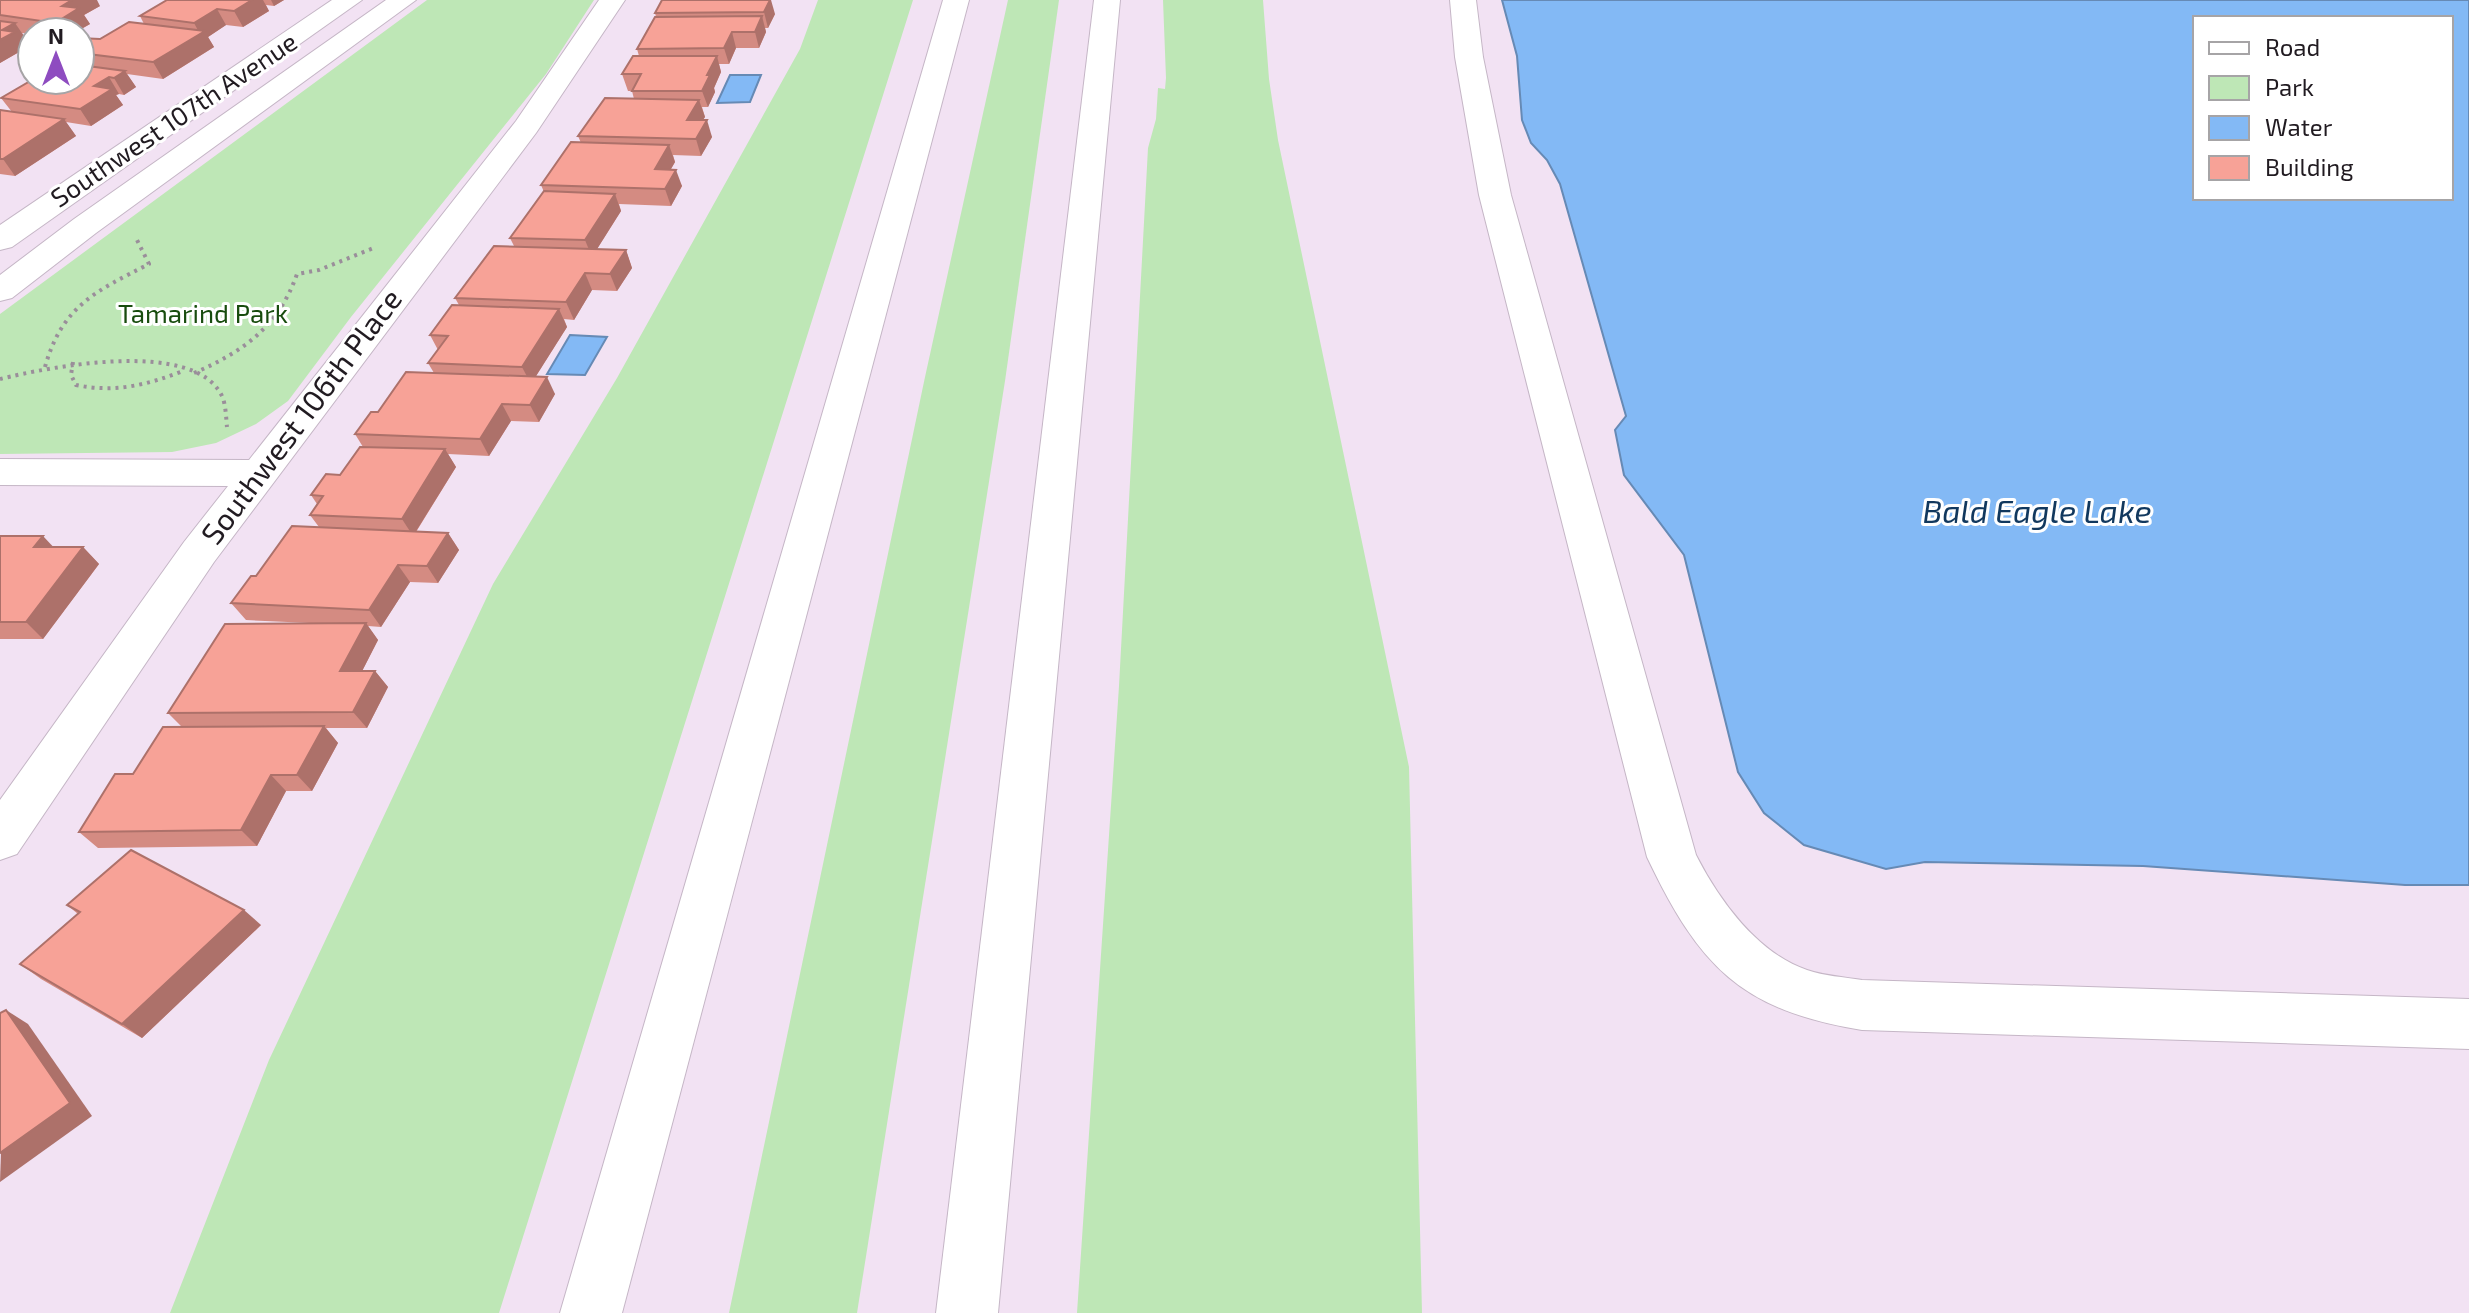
<svg xmlns="http://www.w3.org/2000/svg" width="2469" height="1313" font-family="'Exo 2',sans-serif">
<style>
.green{fill:#bee7b6}
.water{fill:#83b9f5;stroke:#668ab5;stroke-width:2;fill-rule:evenodd}
.lines{fill:none;stroke-linecap:round;stroke-linejoin:round}
.minor-casing{stroke:#c5b6c6;stroke-width:2}
.highway-casing{stroke:#c5b6c6;stroke-width:2}
.path{stroke:#9a8e9a;stroke-width:4;stroke-dasharray:3 5;stroke-linecap:butt}
.minor{fill:#fff;fill-rule:evenodd}
.highway{fill:#fff;fill-rule:evenodd}
.wall{fill:#d48b82}
.shaded-wall{fill:#ad716a}
.building{fill:#f7a297;stroke:#ad716a;stroke-width:2}
.labels{text-anchor:middle;stroke-width:6;stroke-linejoin:round;paint-order:stroke}
.far-street-label{font-size:26px;fill:#211b21;stroke:#fff}
.far-park-label{font-size:26px;fill:#184c0e;stroke:#fff}
.street-label{font-size:30px;fill:#211b21;stroke:#fff}
.water-label{font-size:32px;font-style:italic;fill:#11385e;stroke:#fff}
</style>
<rect width="100%" height="100%" fill="#f2e2f3"/>
<!-- green -->
<g class="green">
<path d="M427 0H594L546 74 351 317 288 401 256 424 216 443 172 452 0 454V314Z"/>
<path d="M818 0H913L499 1313H170L269 1060 493 584 617 378 800 49Z"/>
<path d="M1008 0H1059L1005 381 857 1313H729L925 377Z"/>
<path d="M1163 0H1263L1269 79 1278 140 1409 767 1422 1313H1077L1119 686 1148 148 1156 119 1158 88 1165 89 1166 78Z"/>
</g>
<!-- water -->
<g class="water">
<path d="M1502 0H2469V885H2405L2143 866 1925 862 1886 869 1804 845 1764 813 1738 772 1684 555 1624 475 1615 430 1626 416 1560 184 1547 160 1531 143 1522 120 1517 56ZM2451 18V198H2195V18Z"/>
<path d="M730 75H761L750 102 717 103Z"/>
<path d="M570 335 607 337 585 375 547 374Z"/>
</g>
<g class="lines">
<defs>
<g id="minor">
<path d="M332 0H362L12 247 0 250V225Z"/>
<path d="M386 0H416L96 233 12 298 0 301V275L74 219Z"/>
<path d="M599 0H625L536 133 214 562 17 854 0 860V800L184 542 228 486 0 485V459L249 460 516 121Z"/>
<path d="M1450 0H1476L1483 57 1511 195 1696 855C1719 900 1757 953 1807 970 1824 976 1844 977 1862 980L2469 999V1049L1862 1030C1740 1010 1699 966 1647 857L1479 195 1455 57Z"/>
</g>
<g id="highway">
<path d="M943 0H969L622 1313H560Z"/>
<path d="M1094 0H1120L998 1313H936Z"/>
</g>
</defs>
<!-- minor casing -->
<use href="#minor" class="minor-casing"/>
<!-- highway casing -->
<use href="#highway" class="highway-casing"/>
<!-- path -->
<g class="path">
<path d="M73 362 71 375 76 385C115 393 147 385 183 371"/>
<path d="M45 367C62 306 96 291 149 264L137 240"/>
<path d="M194 373C243 352 279 326 297 274L319 270 376 247"/>
<path d="M0 379C49 367 194 338 222 396 226 405 226 418 227 427"/>
</g>
<!-- minor -->
<use href="#minor" class="minor"/>
<!-- highway -->
<use href="#highway" class="highway"/>
</g>
<!-- wall -->
<g class="wall">
<path d="M0 0 100 6 84 15 90 24 76 32H32V34L22 33 26 39 22 41 26 48 0 63Z"/>
<path d="M167 0H284L274 6 266 5 269 11 243 27 226 25 208 37 214 47 163 79 127 74 136 87 124 95 119 94 116 95 123 105 91 126 66 122 76 136 15 176 0 174V110L12 112 1 98 80 80V38L100 39 144 24 140 16Z"/>
<path d="M662 0 775 14 768 28H765L766 32 759 48H736L729 64H719L721 72 714 88 715 92 708 107H702L705 117 702 120 712 137 701 156 673 155 675 162 671 169 682 186 671 206 619 204 621 211 597 249 626 250 632 268 617 291 592 290 574 320 564 319 567 327 536 376 555 394 539 422 511 421 489 456 448 454 456 467 416 532 448 533 459 550 438 583 410 582 381 627 368 626 378 640 362 671H375L388 687 367 728H326L338 743 312 791H286L257 846 98 848 79 832 133 774 182 727 168 713 310 623 246 620 231 603 256 576 319 527 310 515 317 504 311 495 340 475 363 447 355 434 378 412 434 373 428 363 438 350 430 335 459 305 455 298 514 246 510 238 544 192 541 185 581 143 578 136 634 99 632 91H628L622 74 639 56 637 49 656 17 655 13Z"/>
<path d="M0 536 54 547H83L99 564 43 639H0Z"/>
<path d="M67 905 261 925 142 1038 41 979 20 964 78 914Z"/>
</g>
<!-- shaded-wall -->
<g class="shaded-wall">
<path d="M72 0H97L100 6 84 15 90 24 76 32H61L55 23 62 6Z"/>
<path d="M252 0H263L269 11 243 27 234 11Z"/>
<path d="M271 0H284L274 6Z"/>
<path d="M770 0H771L775 14 768 28 764 12Z"/>
<path d="M217 9 226 25 208 37 214 47 163 79 153 62 200 34 194 23Z"/>
<path d="M762 16 766 32 759 48 755 32Z"/>
<path d="M15 23 26 39 22 41 26 48 0 63V40L2 30Z"/>
<path d="M732 32 736 48 729 64 724 48Z"/>
<path d="M717 56 721 72 714 88 715 92 708 107 702 91 707 75Z"/>
<path d="M125 71 136 87 124 95 114 78Z"/>
<path d="M109 77 119 94 116 95 123 105 91 126 80 109 94 86Z"/>
<path d="M699 100 705 117 692 137 687 120Z"/>
<path d="M64 119 76 136 15 176 3 159Z"/>
<path d="M707 120 712 137 701 156 696 139Z"/>
<path d="M669 145 675 162 661 186 655 169Z"/>
<path d="M676 170 682 186 671 206 665 189Z"/>
<path d="M615 194 621 211 592 257 585 240Z"/>
<path d="M626 250 632 268 617 291 610 274Z"/>
<path d="M585 273 592 290 574 320 566 302Z"/>
<path d="M559 309 567 327 531 384 522 367Z"/>
<path d="M547 377 555 394 539 422 530 405Z"/>
<path d="M502 404 511 421 489 456 480 439Z"/>
<path d="M445 449 456 467 413 536 402 519Z"/>
<path d="M448 533 459 550 438 583 427 566Z"/>
<path d="M43 536 59 553 34 547Z"/>
<path d="M83 547 99 564 43 639 26 622Z"/>
<path d="M398 565 410 582 381 627 369 610Z"/>
<path d="M366 623 378 640 354 687 340 671Z"/>
<path d="M375 671 388 687 367 728 353 712Z"/>
<path d="M324 726 338 743 312 791 297 775Z"/>
<path d="M271 775 286 791 257 846 241 830Z"/>
<path d="M244 910 261 925 142 1038 122 1024Z"/>
<path d="M6 1010 28 1024 92 1116 0 1182Z"/>
</g>
<!-- building -->
<g class="building">
<path d="M0 0H72L62 6 79 8 55 23 0 15Z"/>
<path d="M167 0H252L234 11 217 9 194 23 140 16Z"/>
<path d="M662 0H770L764 12 655 13Z"/>
<path d="M762 16 755 32H732L724 48 637 49 655 17Z"/>
<path d="M0 21 15 23 2 30 15 32 0 40Z"/>
<path d="M129 22 205 31 153 62 80 53V38L100 39Z"/>
<path d="M633 56H717L707 75H710L702 91H632L641 74H622Z"/>
<path d="M80 65 125 71 114 78 109 77 94 86 112 89 80 109 1 98 32 80H80Z"/>
<path d="M605 98 699 100 687 120H707L696 139 578 136Z"/>
<path d="M0 110 64 119 3 159H0Z"/>
<path d="M571 142 669 145 655 169 676 170 665 189 541 185Z"/>
<path d="M544 191 615 194 585 240 510 238Z"/>
<path d="M494 246 626 250 610 274 585 273 566 302 455 298Z"/>
<path d="M452 305 559 309 522 367 428 363 448 336 430 335Z"/>
<path d="M406 372 547 377 530 405 502 404 480 439 355 434 371 412H378Z"/>
<path d="M360 447 445 449 402 519 310 515 323 496 311 495 326 474 340 475Z"/>
<path d="M292 526 448 533 427 566 398 565 369 610 231 603 251 576H256Z"/>
<path d="M0 536H43L34 547H83L26 622H0Z"/>
<path d="M366 623 340 671H375L353 712 168 713 225 624Z"/>
<path d="M324 726 297 775H271L241 830 79 832 115 774H133L163 727Z"/>
<path d="M131 850 244 910 122 1024 20 964 80 912 67 905Z"/>
<path d="M6 1010 70 1103 0 1153V1013Z"/>
</g>
<g class="labels">
<!-- far-street labels -->
<g class="far-street-label">
<text transform="translate(174 120) rotate(-34)" y="9">Southwest 107th Avenue</text>
</g>
<!-- far-park labels -->
<g class="far-park-label">
<text x="203" y="323">Tamarind Park</text>
</g>
<!-- street labels -->
<g class="street-label">
<text transform="translate(302 417) rotate(-53)" y="10">Southwest 106th Place</text>
</g>
<!-- water labels -->
<g class="water-label">
<text x="2037" y="523">Bald Eagle Lake</text>
</g>
</g>
<!-- legend -->
<rect x="2193" y="16" width="260" height="184" fill="#ffffff" stroke="#a6a4a6" stroke-width="2"/>
<rect x="2209" y="42" width="40" height="12" fill="#ffffff" stroke="#a6a4a6" stroke-width="2"/>
<text x="2265" y="56" font-size="24" fill="#211b21">Road</text>
<rect x="2209" y="76" width="40" height="24" fill="#bee7b6" stroke="#a6a4a6" stroke-width="2"/>
<text x="2265" y="96" font-size="24" fill="#211b21">Park</text>
<rect x="2209" y="116" width="40" height="24" fill="#83b9f5" stroke="#a6a4a6" stroke-width="2"/>
<text x="2265" y="136" font-size="24" fill="#211b21">Water</text>
<rect x="2209" y="156" width="40" height="24" fill="#f7a297" stroke="#a6a4a6" stroke-width="2"/>
<text x="2265" y="176" font-size="24" fill="#211b21">Building</text>
<!-- north arrow -->
<g transform="translate(56 56)"><circle r="38" fill="#ffffff" stroke="#a6a4a6" stroke-width="2"/>
<path d="M0-6L14 30L0 20L-14 30Z" fill="#8e4cc0"/>
<text y="-12" font-size="22" font-weight="bold" text-anchor="middle" fill="#211b21">N</text>
</g>
</svg>
